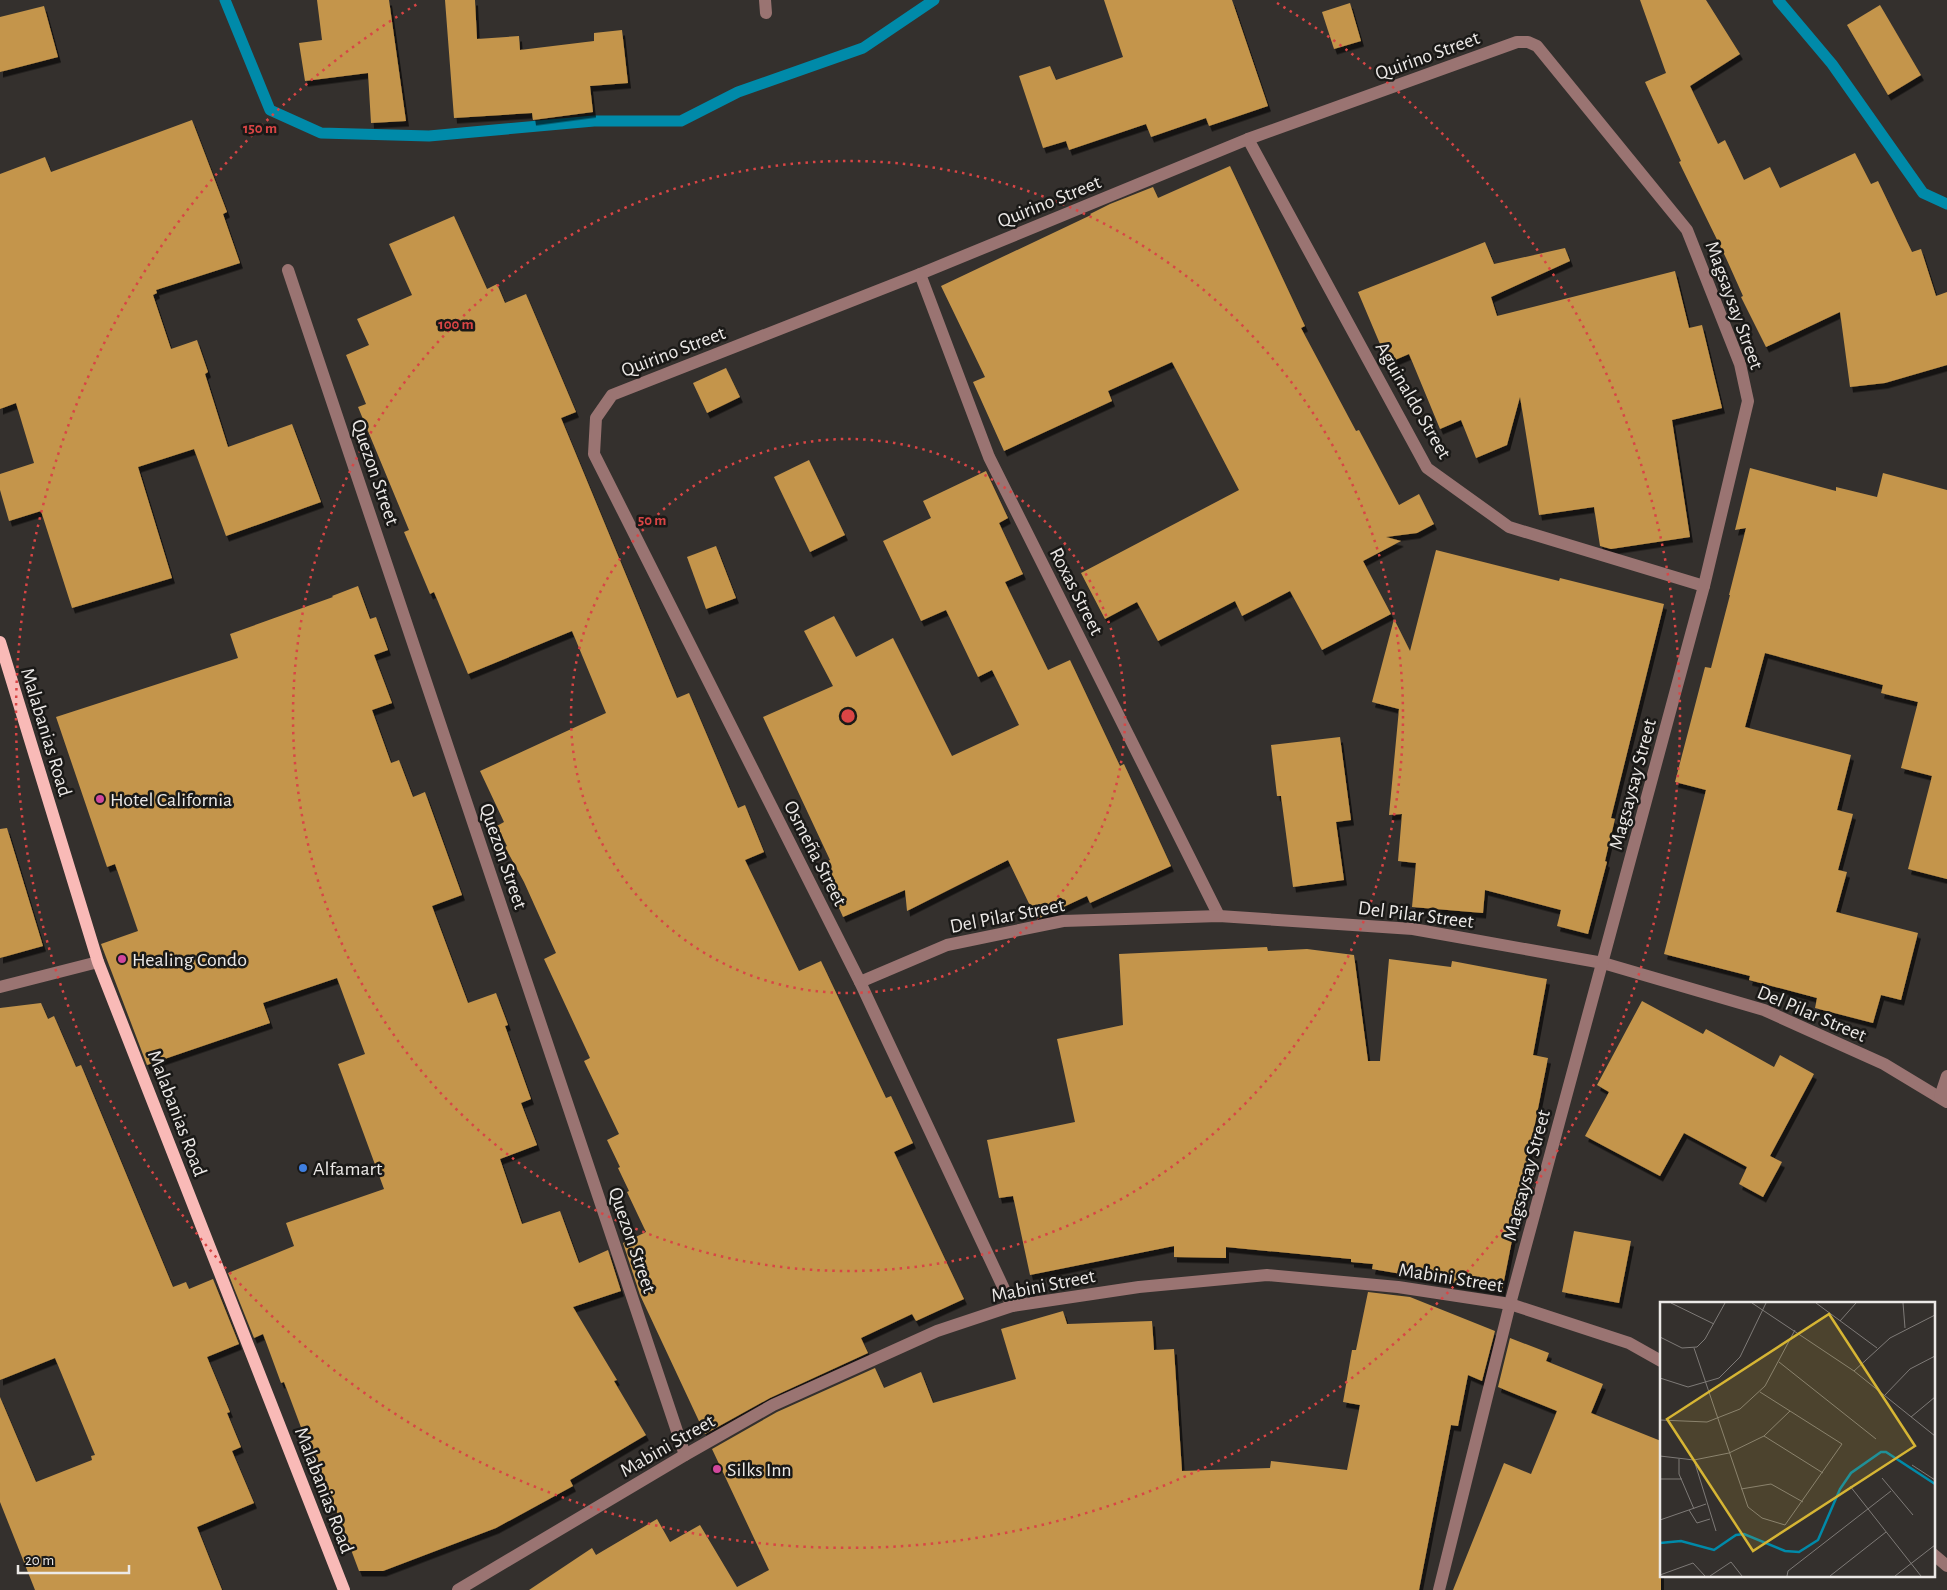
<svg xmlns="http://www.w3.org/2000/svg" width="1947" height="1590" font-family="'Alegreya Sans',sans-serif">
<style>
.lines{fill:none;stroke-linecap:round;stroke-linejoin:round}
.stream{stroke:#008aa9;stroke-width:11}
.building{fill:#c4954b;filter:url(#shadow)}
.minor{stroke:#9a7472;stroke-width:12}
.major{stroke:#f9bab7;stroke-width:12}
.ring{fill:none;stroke:#d94545;stroke-width:2.5;stroke-dasharray:2.5 5}
.hotel-dot{fill:#d1479c;stroke:#1a1917;stroke-width:2}
.shop-dot{fill:#3f7fe0;stroke:#1a1917;stroke-width:2}
.labels{text-anchor:middle;stroke-width:5;stroke-linejoin:round;paint-order:stroke}
.street-label{font-size:20px;fill:#ece9e7;stroke:#1a1917}
.poi-label{font-size:20px;fill:#ece9e7;stroke:#1a1917;text-anchor:start}
.inset-river{fill:none;stroke:#008aa9;stroke-width:2.5}
.inset-road{fill:none;stroke:#7e7a77;stroke-width:1}
.view{fill:#d6b534;fill-opacity:0.15;stroke:#d6b534;stroke-width:2.5}
.inset-edge{fill:none;stroke:#ece9e7;stroke-width:2.5}
.centre{fill:#d94545;stroke:#1a1917;stroke-width:2.5}
.ring-label{font-size:15px;text-anchor:middle;font-weight:bold;fill:#d94545;stroke:#1a1917;stroke-width:5;stroke-linejoin:round;paint-order:stroke}
</style>
<defs>
<filter id="shadow"><feDropShadow dx="3" dy="5.5" stdDeviation="0" flood-color="#0009"/></filter>
</defs>
<rect width="100%" height="100%" fill="#34302d"/>
<g class="lines">
<!-- stream -->
<g class="stream">
<path d="M225 0 270 110 321 133 429 136 594 121H681L738 92 863 48 934 0"/>
<path d="M1778 0 1832 64 1923 193 1947 204"/>
</g>
</g>
<!-- building -->
<g class="building">
<path d="M317 0H389L406 121 371 123 368 73 305 81 299 43 322 40Z"/>
<path d="M445 0H475L477 39 519 36 520 50 594 41V33L622 30 628 83 590 86 593 112 533 120 532 113 454 118Z"/>
<path d="M1104 0H1232L1268 106 1209 126 1206 118 1151 137 1146 124 1069 150 1066 141 1043 148 1019 76 1050 66 1056 80 1123 57Z"/>
<path d="M1640 0H1706L1740 54 1690 86 1718 144 1725 140 1744 180 1770 167 1780 188 1855 153 1871 184 1878 181 1912 252 1921 249 1936 296 1947 292V365L1885 383 1850 387 1840 312 1766 347 1741 297 1743 296 1726 258 1679 162 1681 161 1645 82 1666 73Z"/>
<path d="M1350 3 1361 41 1334 49 1322 12Z"/>
<path d="M1880 5 1921 75 1888 95 1847 25Z"/>
<path d="M44 6 58 57 0 72V17Z"/>
<path d="M192 120 227 212 223 214 240 263 156 290 157 293 153 295 171 349 197 340 208 372 205 374 228 447 292 424 321 502 226 536 194 449 138 467 172 578 72 608 41 511 9 521 0 490V474L34 463 16 403 0 409V174L45 157 51 172Z"/>
<path d="M1230 166 1305 326 1301 328 1356 431 1359 430 1399 505 1419 494 1434 524 1417 533 1386 537 1401 541 1363 561 1391 614 1322 650 1290 591 1242 616 1235 601 1158 641 1137 602 1105 619 1081 573 1239 490 1172 362 1108 391 1112 401 1004 451 973 382 985 377 941 286 1091 215 1090 214 1110 204 1153 187 1158 198Z"/>
<path d="M454 216 487 289 497 284 505 303 526 294 576 412 561 418 677 698 689 693 738 808 745 805 764 852 745 860 799 971 821 961 886 1098 891 1096 913 1143 894 1152 964 1299 916 1321 912 1314 861 1338 868 1353 770 1398 705 1434 640 1295 623 1243 646 1232 627 1192 629 1191 618 1168 620 1167 607 1140 619 1134 584 1061 590 1058 544 959 556 953 524 882 505 847 507 846 497 826 504 822 480 771 606 713 572 631 468 674 434 592 430 594 404 532 409 530 358 407 366 404 346 355 369 345 357 319 412 295 389 244Z"/>
<path d="M1485 242 1494 264 1565 248 1570 261 1491 297 1497 316 1675 271 1689 328 1702 325 1722 408 1672 420 1690 537 1611 549 1600 546 1594 507 1539 515 1520 397 1507 445 1476 458 1461 420 1440 429 1409 354 1388 363 1358 292Z"/>
<path d="M726 368 740 397 707 413 693 383Z"/>
<path d="M809 460 845 535 810 552 774 477Z"/>
<path d="M1750 468 1836 491V487L1877 497 1883 473 1947 490V879L1908 869 1932 776 1901 768 1918 702 1881 693 1883 685 1765 653 1745 727 1851 755 1837 810 1853 814 1838 870 1847 872 1836 912 1918 933 1901 1000 1881 995 1873 1023 1815 1008 1817 998 1749 980 1750 976 1664 954 1706 790 1675 782 1705 667 1711 668 1730 595H1729L1746 528 1735 530Z"/>
<path d="M986 471 1008 518 999 523 1023 574 1005 582 1048 670 1070 660 1120 766 1124 764 1171 866 1090 903 1087 896 1042 917 1036 918 1008 860 907 911 905 890 843 917 820 865 830 860 763 717 833 686 804 631 834 616 856 657 893 638 952 756 1019 725 992 670 978 677 946 610 921 621 883 541 931 518 923 501Z"/>
<path d="M716 546 736 598 706 609 687 557Z"/>
<path d="M1436 550 1559 581 1560 578 1664 604 1611 818 1615 819 1605 861 1607 862 1588 934 1557 926 1561 910 1485 890 1483 913 1412 907 1416 863 1398 861 1402 814 1389 815 1399 709 1372 702 1394 619 1410 651Z"/>
<path d="M358 586 370 619 376 617 388 650 374 655 392 703 372 710 391 763 399 760 413 797 425 792 462 895 432 906 468 1003 496 993 508 1025 505 1026 531 1099 521 1103 537 1145 500 1159 522 1224 560 1211 579 1263 608 1250 621 1291 573 1307 617 1380 614 1381 646 1435 570 1480 573 1486 496 1528 383 1571H359L332 1499 305 1438 284 1382 281 1383 263 1334 254 1338 228 1273 294 1246 286 1223 384 1189 338 1064 365 1054 337 978 263 1003 270 1023 147 1065 101 944 138 931 115 864 107 867 56 717 238 658 230 634 333 597 332 596Z"/>
<path d="M1340 737 1351 820 1336 822 1344 880 1293 887 1281 796H1277L1271 745Z"/>
<path d="M7 828 43 946 0 958V829Z"/>
<path d="M1267 947 1268 951 1307 949 1354 955 1368 1061H1380L1389 959 1451 967 1452 961 1547 979 1533 1055 1548 1058 1502 1291 1372 1269 1373 1264 1351 1262V1259L1226 1247V1258L1174 1257V1246L1030 1275 1013 1196 999 1198 987 1140 1075 1122 1057 1039 1123 1025 1119 954Z"/>
<path d="M1642 1001 1703 1034 1706 1029 1774 1067 1780 1055 1814 1074 1770 1156 1782 1162 1763 1197 1739 1184 1747 1167 1684 1133 1660 1176 1585 1136 1609 1092 1597 1085Z"/>
<path d="M41 1003 48 1019 54 1016 76 1067 81 1065 173 1287 186 1282 189 1289 213 1279 239 1344 207 1357 230 1412 227 1413 241 1447 232 1451 254 1503 197 1527 222 1590H35L0 1502V1397L36 1482 92 1460 91 1456 95 1455 55 1358 0 1380V1008Z"/>
<path d="M1574 1231 1631 1241 1619 1303 1562 1292Z"/>
<path d="M1368 1292 1410 1297 1495 1331 1482 1381 1468 1375 1458 1426 1451 1425 1419 1590H529L592 1548 596 1555 657 1519 670 1542 700 1525 737 1587 769 1570 712 1449 777 1412 875 1368 884 1388 921 1372 933 1403 1016 1379 1001 1329 1063 1311 1067 1324 1152 1321 1154 1350 1174 1349 1182 1471 1270 1468 1271 1461 1347 1470 1360 1405 1343 1402 1352 1350H1356Z"/>
<path d="M1510 1338 1549 1353 1546 1361 1603 1384 1591 1413 1661 1441V1590H1453L1504 1463 1531 1474 1557 1411 1498 1387Z"/>
</g>
<g class="lines">
<!-- minor -->
<g class="minor">
<path d="M765 0 766 13"/>
<path d="M1248 139 1427 468 1509 527 1704 586"/>
<path d="M288 270 685 1455"/>
<path d="M920 274 989 457 1219 916"/>
<path d="M860 982 947 945 1063 921 1219 916 1413 929 1603 963 1764 1010 1884 1064 1947 1102"/>
<path d="M0 987 98 962"/>
<path d="M1940 1097 1947 1076"/>
<path d="M1012 1306 860 982 594 454 596 418 612 395 920 274 1248 139 1517 42H1528L1537 46 1687 230 1740 364 1748 401 1704 586 1510 1304 1439 1590"/>
<path d="M1933 1554 1947 1566"/>
<path d="M458 1590 685 1455 773 1405 937 1331 1012 1306 1139 1287 1267 1275 1398 1287 1510 1304 1629 1343 1661 1361"/>
</g>
<!-- major -->
<path class="major" d="M0 642 98 962 344 1590"/>
</g>
<!-- distance rings -->
<g class="ring">
<circle cx="848" cy="716" r="277"/>
<circle cx="848" cy="716" r="555"/>
<path d="M1277 3A832 832 0 1 1 419 3"/>
</g>
<!-- markers -->
<g class="hotel-dot">
<circle cx="100" cy="799" r="5"/>
<circle cx="122" cy="959" r="5"/>
<circle cx="717" cy="1469" r="5"/>
</g>
<circle class="shop-dot" cx="303" cy="1168" r="5"/>
<g class="labels">
<!-- street labels -->
<g class="street-label">
<text transform="translate(1427 55) rotate(-20)" y="7">Quirino Street</text>
<text transform="translate(1049 201) rotate(-22)" y="7">Quirino Street</text>
<text transform="translate(1735 305) rotate(70)" y="7">Magsaysay Street</text>
<text transform="translate(673 351) rotate(-21)" y="7">Quirino Street</text>
<text transform="translate(1414 400) rotate(60)" y="7">Aguinaldo Street</text>
<text transform="translate(376 472) rotate(71)" y="7">Quezon Street</text>
<text transform="translate(1077 591) rotate(63)" y="7">Roxas Street</text>
<text transform="translate(47 732) rotate(73)" y="7">Malabanias Road</text>
<text transform="translate(1632 784) rotate(-75)" y="7">Magsaysay Street</text>
<text transform="translate(816 853) rotate(63)" y="7">Osmeña Street</text>
<text transform="translate(504 856) rotate(71)" y="7">Quezon Street</text>
<text transform="translate(1416 914) rotate(7)" y="7">Del Pilar Street</text>
<text transform="translate(1007 915) rotate(-11)" y="7">Del Pilar Street</text>
<text transform="translate(1812 1013) rotate(23)" y="7">Del Pilar Street</text>
<text transform="translate(178 1113) rotate(69)" y="7">Malabanias Road</text>
<text transform="translate(1526 1175) rotate(-75)" y="7">Magsaysay Street</text>
<text transform="translate(633 1240) rotate(71)" y="7">Quezon Street</text>
<text transform="translate(1451 1277) rotate(9)" y="7">Mabini Street</text>
<text transform="translate(1043 1285) rotate(-11)" y="7">Mabini Street</text>
<text transform="translate(667 1445) rotate(-30)" y="7">Mabini Street</text>
<text transform="translate(325 1490) rotate(69)" y="7">Malabanias Road</text>
</g>
<!-- poi labels -->
<g class="poi-label">
<text x="110" y="806">Hotel California</text>
<text x="132" y="966">Healing Condo</text>
<text x="313" y="1175">Alfamart</text>
<text x="727" y="1476">Silks Inn</text>
</g>
</g>
<!-- overview -->
<g transform="translate(1660 1302)">
<rect width="275" height="275" fill="#34302d"/>
<path class="inset-river" d="M0 241 21 239 54 248 76 233 84 232 125 249 139 250 158 238 180 187 191 171 221 150H226L275 182"/>
<path class="inset-road" d="M11 1 54 22M92 1 194 69 275 134M156 1 217 46M243 1 245 26M180 19 196 1M0 35 22 46 37 45 45 37 65 1M34 46 88 205 102 216 125 223 182 142 100 90M119 60 216 137M194 69 230 36 275 13M0 76 28 85 59 76 80 55 106 1M224 94 250 67 275 54M251 115 275 95M0 118 47 120 80 107 105 84 135 28M104 134 163 171M0 154 34 158 69 151 104 134 130 109M19 157V172L34 207M34 158 56 229M252 163 275 178M222 176 253 213M0 177H22M190 184 261 274M81 187 111 182 143 200M29 208 37 221 50 217M0 218 46 202M0 273 33 261 45 274M50 274 71 260 82 274M127 274 128 269 231 189M170 274 226 230M235 274 275 243"/>
<path class="view" d="M169 12 255 144 93 249 7 117Z"/>
<rect width="275" height="275" class="inset-edge"/>
</g>
<circle cx="848" cy="716" r="8" class="centre"/>
<g class="ring-label">
<text x="260" y="133">150 m</text>
<text x="456" y="329">100 m</text>
<text x="652" y="525">50 m</text>
</g>
<!-- scale -->
<path d="M18 1565v8h111v-8" fill="none" stroke="#ece9e7" stroke-width="2.5"/>
<text x="25" y="1565" font-size="15" fill="#ece9e7" stroke="#1a1917" stroke-width="4" paint-order="stroke">20 m</text>
</svg>
